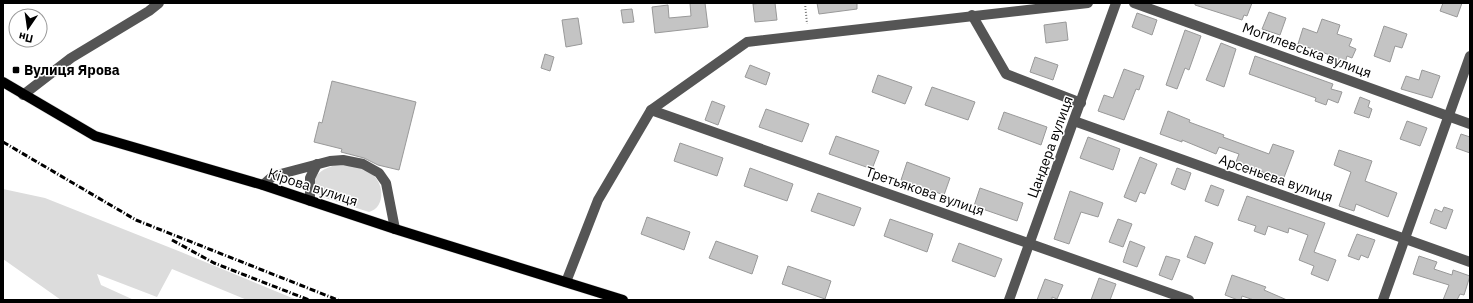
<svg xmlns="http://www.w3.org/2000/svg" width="1473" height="303" font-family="'IBM Plex Sans',sans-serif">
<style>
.green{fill:#dcdcdc}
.building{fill:#c4c4c4;stroke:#999}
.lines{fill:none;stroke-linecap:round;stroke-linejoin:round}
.major-casing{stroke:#dbdbdb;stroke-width:11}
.path{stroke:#777;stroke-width:2;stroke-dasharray:1 2;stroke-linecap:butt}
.minor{stroke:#555;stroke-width:10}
.major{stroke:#000;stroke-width:10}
.rail{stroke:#000;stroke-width:3;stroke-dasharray:6 2 1 2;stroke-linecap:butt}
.poi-dot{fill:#000;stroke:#fff;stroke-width:1.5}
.labels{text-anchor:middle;stroke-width:3;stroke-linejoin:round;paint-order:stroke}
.street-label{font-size:14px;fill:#000;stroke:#fff}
.poi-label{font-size:14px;font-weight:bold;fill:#000;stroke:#fff;text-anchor:start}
</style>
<rect width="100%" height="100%" fill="#fff"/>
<!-- green -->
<g class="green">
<path d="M335 165C347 165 359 166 369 172 384 180 387 207 369 212L319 196 313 184C316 172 324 169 335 165Z"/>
<path d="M3 189 45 198 181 252 297 300H247L172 269 157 297 97 274 101 285 134 300H61L3 259Z"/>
</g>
<!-- building -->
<g class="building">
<path d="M690 3H705L708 27 655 33 652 7 668 5 669 18 691 16Z"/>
<path d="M762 3H775L777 20 755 22 753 4Z"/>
<path d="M817 3H857V9L819 14Z"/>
<path d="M1195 3H1252L1247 16 1244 15 1242 20 1195 5Z"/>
<path d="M1443 3H1462L1457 17 1440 11Z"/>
<path d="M632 9 634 22 623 23 621 10Z"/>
<path d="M1269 12 1286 18 1280 35 1262 29Z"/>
<path d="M1137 13 1157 20 1152 35 1132 27Z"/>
<path d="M578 18 582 44 566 47 562 20Z"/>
<path d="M1322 19 1340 25 1337 34 1352 39 1349 46 1356 49 1352 58 1347 56 1345 63 1332 59 1333 56 1298 44 1303 28 1317 33Z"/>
<path d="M1066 22 1068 40 1046 43 1044 25Z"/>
<path d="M1384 26 1407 34 1402 48 1395 46 1390 62 1374 56Z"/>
<path d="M1185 30 1201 36 1189 70 1185 68 1177 89 1166 85Z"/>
<path d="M1221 43 1236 49 1224 87 1206 80Z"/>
<path d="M545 54 554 57 550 71 541 68Z"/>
<path d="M1255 56 1333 84 1331 89 1342 92 1338 103 1328 99 1326 105 1315 101 1316 98 1249 74Z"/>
<path d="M1035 57 1058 65 1053 80 1030 72Z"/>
<path d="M750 65 770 73 766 85 745 77Z"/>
<path d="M1124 69 1144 76 1139 90 1136 89 1124 120 1098 111 1104 95 1113 98Z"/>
<path d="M1422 70 1440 76 1432 98 1401 89 1406 76 1419 80Z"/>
<path d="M878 75 912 87 905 104 872 92Z"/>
<path d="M332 81 416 102 399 170 378 165 364 158 341 152 342 149 314 142 319 122 322 123Z"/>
<path d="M932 87 975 102 968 120 925 105Z"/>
<path d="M1360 97 1370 101 1368 107 1372 109 1369 118 1354 113Z"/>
<path d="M712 101 725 106 718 125 705 120Z"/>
<path d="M766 109 809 124 802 142 759 127Z"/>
<path d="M1168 111 1190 120 1189 122 1224 135 1223 137 1269 154 1273 144 1294 151 1283 180 1236 162 1239 154 1219 147 1216 154 1182 140V142L1160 134Z"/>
<path d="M1004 112 1047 127 1041 145 998 129Z"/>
<path d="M1407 121 1427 128 1420 146 1400 139Z"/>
<path d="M1461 134 1470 137V153L1456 148Z"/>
<path d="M836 136 879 151 872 169 829 154Z"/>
<path d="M1088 137 1120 149 1113 170 1080 158Z"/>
<path d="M680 143 723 158 717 176 674 161Z"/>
<path d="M1339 150 1372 161 1365 181 1397 193 1388 217 1356 204 1354 211 1339 206 1351 172 1334 165Z"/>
<path d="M1140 157 1157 164 1145 194 1140 192 1136 202 1124 197Z"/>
<path d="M907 162 950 178 944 195 901 180Z"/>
<path d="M750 168 793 184 787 201 744 186Z"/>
<path d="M1177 168 1191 173 1185 190 1171 184Z"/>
<path d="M1211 185 1224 190 1218 206 1205 201Z"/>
<path d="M980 188 1023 203 1017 221 974 206Z"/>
<path d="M1070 191 1103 203 1098 217 1081 212 1069 244 1054 239Z"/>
<path d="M818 193 861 208 854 226 811 211Z"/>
<path d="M1247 196 1325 223 1314 252 1336 260 1328 281 1311 274 1314 266 1299 260 1308 235 1289 228 1288 233 1268 226 1265 235 1254 231 1256 226 1238 220Z"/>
<path d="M1444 207 1453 210 1446 229 1430 223 1435 209 1442 212Z"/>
<path d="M647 217 690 232 684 250 641 234Z"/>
<path d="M890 219 933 234 927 252 884 236Z"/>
<path d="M1118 219 1132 224 1123 247 1109 242Z"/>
<path d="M1357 234 1375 240 1368 258 1361 255 1359 260 1348 256Z"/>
<path d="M1195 236 1213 243 1205 264 1187 257Z"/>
<path d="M716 241 758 256 752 274 709 258Z"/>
<path d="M1130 241 1145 247 1137 267 1123 262Z"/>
<path d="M959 243 1002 259 995 277 952 261Z"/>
<path d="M1166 256 1180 260 1172 280 1159 275Z"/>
<path d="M1419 256 1437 262 1434 269 1452 275 1453 270 1470 276 1464 295 1460 294 1457 300H1443L1449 285 1413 274Z"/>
<path d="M788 266 831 281 825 299 782 284Z"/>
<path d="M1232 275 1266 287 1264 290 1287 300H1254L1242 296 1241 300H1238L1225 295Z"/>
<path d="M1099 278 1116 284 1110 300H1091Z"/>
<path d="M1045 279 1063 285 1057 299 1052 297V300H1037Z"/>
</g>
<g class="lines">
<defs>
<path id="major" d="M3 82 95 136 263 185 395 229 623 300"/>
</defs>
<!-- major casing -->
<use href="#major" class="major-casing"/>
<!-- path -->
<path class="path" d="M805 3 807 24"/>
<!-- minor -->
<g class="minor">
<path d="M1134 3 1470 124"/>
<path d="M972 15 1006 74 1081 103"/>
<path d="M23 95 71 58 149 11 159 3"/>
<path d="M651 110 1189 300"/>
<path d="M1074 121 1470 262"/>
<path d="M263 185 273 176 330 161 343 160 363 164 379 173 386 183 395 229"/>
<path d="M310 201V178L317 164"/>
<path d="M566 282 598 200 651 110 747 42 1088 3"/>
<path d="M1009 300 1116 3"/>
<path d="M1383 300 1470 56"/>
</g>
<!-- major -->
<use href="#major" class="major"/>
<!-- rail -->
<g class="rail">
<path d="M3 142 136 220 338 300"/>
<path d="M172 240 214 263 309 300"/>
</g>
</g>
<!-- markers -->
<rect class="poi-dot" x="12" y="66" width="8" height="8" rx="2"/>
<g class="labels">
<!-- street labels -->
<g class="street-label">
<text transform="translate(1307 50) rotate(20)" y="5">Могилевська вулиця</text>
<text transform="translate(1050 147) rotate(-70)" y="5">Цандера вулиця</text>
<text transform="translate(1276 178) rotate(19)" y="5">Арсеньєва вулиця</text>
<text transform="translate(313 187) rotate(18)" y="5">Кірова вулиця</text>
<text transform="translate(925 191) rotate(19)" y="5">Третьякова вулиця</text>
</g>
<!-- poi labels -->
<g class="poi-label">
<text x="24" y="75">Вулиця Ярова</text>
</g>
</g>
<!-- border -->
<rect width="1473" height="303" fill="none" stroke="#000000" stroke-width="8"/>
<!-- north arrow -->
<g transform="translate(28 28) rotate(193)"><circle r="19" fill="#ffffff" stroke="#999999"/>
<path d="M0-3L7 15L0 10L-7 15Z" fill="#000000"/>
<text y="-6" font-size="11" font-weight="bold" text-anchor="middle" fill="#000000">Пн</text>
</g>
</svg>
